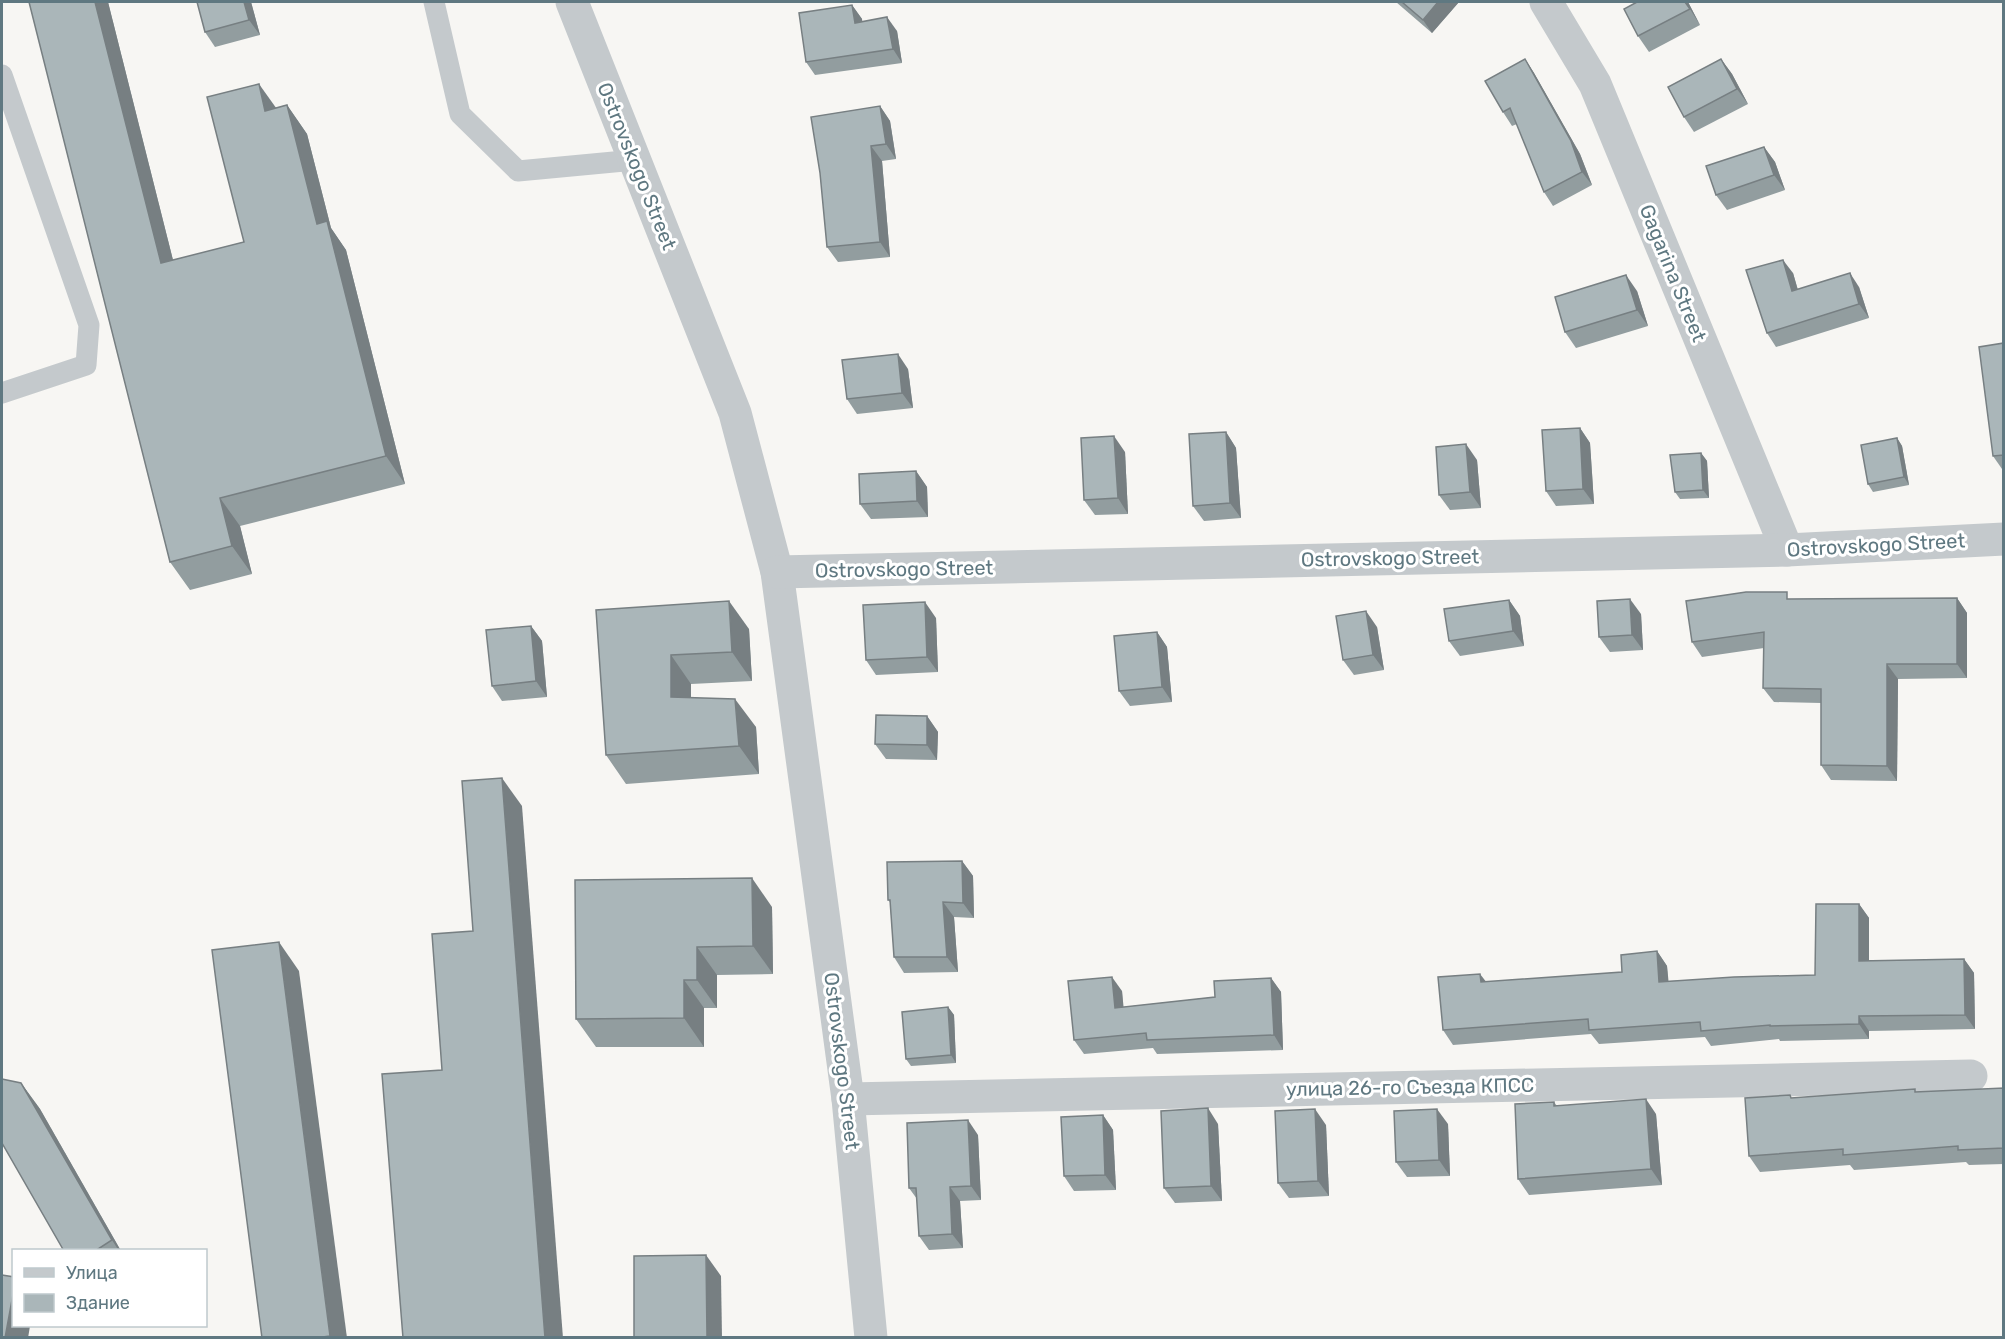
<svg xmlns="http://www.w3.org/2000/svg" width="2005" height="1339" font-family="Rubik,sans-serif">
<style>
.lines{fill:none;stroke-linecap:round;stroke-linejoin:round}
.lane{stroke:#c4c9cc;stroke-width:21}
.street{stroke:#c4c9cc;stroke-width:33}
.wall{fill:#929d9f}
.shaded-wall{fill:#777f82}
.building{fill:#aab6b9;stroke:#777f82;stroke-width:1.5}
.labels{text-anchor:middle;stroke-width:6;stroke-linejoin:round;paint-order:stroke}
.street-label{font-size:20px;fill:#5f7881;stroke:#fff}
</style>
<rect width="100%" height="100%" fill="#f7f6f3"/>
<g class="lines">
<!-- lane -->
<g class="lane">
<path d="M434 2 460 114 518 171 635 160"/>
<path d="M2 75 89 325 86 365 2 393"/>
</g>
<!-- street -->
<g class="street">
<path d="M572 2 735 413 777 572 848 1099 871 1338"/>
<path d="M1546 2 1595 84 1787 550"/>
<path d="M777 572 1787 550 2004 539"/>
<path d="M848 1099 1971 1076"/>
</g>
</g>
<!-- wall -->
<g class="wall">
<path d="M29 2H108L173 260 244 242 276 108 287 105 307 134 331 228 346 250 405 484 240 526 252 574 190 590 170 562Z"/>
<path d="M251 2 260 35 215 47 205 32Z"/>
<path d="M1396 2H1459L1432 33Z"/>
<path d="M1688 2 1700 25 1649 52 1638 36Z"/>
<path d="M852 5 862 19V22L897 31 902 63 815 75 806 62Z"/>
<path d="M1525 59 1534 73 1580 154 1592 185 1553 206 1544 192 1517 124 1512 126 1503 112Z"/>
<path d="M1721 59 1732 74 1748 104 1694 132 1684 117Z"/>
<path d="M880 106 890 121 896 159 882 161 890 257 838 262 827 247Z"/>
<path d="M1764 147 1775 162 1785 190 1727 210 1716 195Z"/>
<path d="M1793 273 1798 290 1859 287 1869 318 1776 347 1767 333Z"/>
<path d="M1637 291 1648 326 1576 348 1565 332Z"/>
<path d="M2004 343V469H2002L1993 456Z"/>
<path d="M908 369 913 408 857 414 847 399Z"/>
<path d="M1580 428 1590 443 1594 504 1556 506 1546 491Z"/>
<path d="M1226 432 1236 448 1241 518 1204 521 1193 506Z"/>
<path d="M1897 438 1902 446 1909 485 1873 492 1868 484Z"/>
<path d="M1125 452 1128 514 1095 515 1084 500Z"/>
<path d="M1701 453 1707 461 1709 498 1680 499 1675 492Z"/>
<path d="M1477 460 1481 508 1450 510 1439 495Z"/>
<path d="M916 471 927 487 928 517 871 519 860 504Z"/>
<path d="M1957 598 1967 613V678L1898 679 1897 781 1831 780 1821 765V703L1774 702 1763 688 1764 648 1702 657 1692 642 1792 599Z"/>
<path d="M1509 600 1520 616 1524 646 1460 656 1449 641Z"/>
<path d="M596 610 749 629 752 681 691 684V697L756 727 759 774 626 784 606 755Z"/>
<path d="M1641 614 1643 650 1610 652 1599 637Z"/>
<path d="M936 618 938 672 876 675 866 660Z"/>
<path d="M531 626 542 641 547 697 502 701 492 686Z"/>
<path d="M1377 627 1384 670 1354 675 1343 660Z"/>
<path d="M1157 632 1167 647 1172 702 1130 706 1119 691Z"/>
<path d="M927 716 938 732 937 760 886 759 875 744Z"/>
<path d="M962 861 973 876 974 918 954 917 958 972 904 973 894 957 890 902 888 900Z"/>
<path d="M575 880 772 907 773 974 717 975V1008H704V1047H596L576 1019Z"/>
<path d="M1859 904 1869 918V961L1964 959 1974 973 1975 1029 1869 1031V1039L1780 1041 1779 1039 1711 1046 1705 1037 1599 1044 1591 1034 1453 1045 1443 1030 1486 982 1622 972 1657 951 1667 966 1668 981 1815 975Z"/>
<path d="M1271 978 1281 992 1283 1050 1157 1054 1153 1048 1084 1054 1074 1040 1122 991 1123 1007 1215 997Z"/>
<path d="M948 1007 954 1015 956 1063 911 1066 906 1059Z"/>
<path d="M21 1083 40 1109 121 1251H64Z"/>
<path d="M2004 1088V1164L1969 1165 1966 1162 1854 1170 1850 1165 1760 1172 1749 1156 1917 1092Z"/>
<path d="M1554 1102 1557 1106 1656 1114 1662 1185 1529 1195 1518 1179Z"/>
<path d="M1103 1115 1113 1130 1116 1190 1074 1191 1064 1176Z"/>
<path d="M1218 1124 1222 1201 1175 1203 1164 1188Z"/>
<path d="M1448 1124 1450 1176 1407 1177 1396 1162Z"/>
<path d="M1326 1125 1329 1196 1289 1198 1278 1183Z"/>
<path d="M978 1135 981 1200 960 1201 963 1248 929 1250 919 1236 917 1199 909 1188Z"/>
</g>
<!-- shaded-wall -->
<g class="shaded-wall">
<path d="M95 2H108L181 292 161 263Z"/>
<path d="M244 2H251L260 35 249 20Z"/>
<path d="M1438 2H1459L1432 33 1423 20Z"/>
<path d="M1685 2H1688L1700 25 1690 9Z"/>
<path d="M852 5 862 19 864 37 855 23Z"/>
<path d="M887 17 897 31 902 63 893 49Z"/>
<path d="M1525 59 1534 73 1580 154 1592 185 1582 172Z"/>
<path d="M1721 59 1732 74 1748 104 1737 89Z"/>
<path d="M259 84 279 112 265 111Z"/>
<path d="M287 105 307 134 331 228 346 250 405 484 386 456 317 224Z"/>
<path d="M880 106 890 121 896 159 886 144Z"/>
<path d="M871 146 882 161 890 257 880 242Z"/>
<path d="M1764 147 1775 162 1785 190 1774 175Z"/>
<path d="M1783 260 1793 273 1802 305 1792 291Z"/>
<path d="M1850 273 1859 287 1869 318 1859 304Z"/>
<path d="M1626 275 1637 291 1648 326 1637 310Z"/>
<path d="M898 354 908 369 913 408 902 393Z"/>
<path d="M1580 428 1590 443 1594 504 1583 489Z"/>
<path d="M1226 432 1236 448 1241 518 1230 503Z"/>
<path d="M1114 436 1125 452 1128 514 1118 498Z"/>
<path d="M1897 438 1902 446 1909 485 1904 477Z"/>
<path d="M1466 444 1477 460 1481 508 1470 492Z"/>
<path d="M1701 453 1707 461 1709 498 1703 490Z"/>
<path d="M916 471 927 487 928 517 917 501Z"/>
<path d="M220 498 240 526 252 574 232 546Z"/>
<path d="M1957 598 1967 613V678L1957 664Z"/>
<path d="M1630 599 1641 614 1643 650 1632 635Z"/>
<path d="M1509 600 1520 616 1524 646 1513 631Z"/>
<path d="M729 601 749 629 752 681 732 652Z"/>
<path d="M925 602 936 618 938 672 927 657Z"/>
<path d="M1366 611 1377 627 1384 670 1373 655Z"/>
<path d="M531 626 542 641 547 697 536 681Z"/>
<path d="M1157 632 1167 647 1172 702 1162 687Z"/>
<path d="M671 655 691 684V726L671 697Z"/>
<path d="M1887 664 1898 679 1897 781 1887 766Z"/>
<path d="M735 699 756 727 759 774 739 746Z"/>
<path d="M927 716 938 732 937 760 927 745Z"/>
<path d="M502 778 522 806 563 1338H545Z"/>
<path d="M962 861 973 876 974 918 963 903Z"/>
<path d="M752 878 772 907 773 974 753 946Z"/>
<path d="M943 902 954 917 958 972 947 957Z"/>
<path d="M1859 904 1869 918V976L1859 961Z"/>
<path d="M279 942 299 971 347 1338H332L330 1336Z"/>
<path d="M697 947 717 975V1008L697 980Z"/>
<path d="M1657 951 1667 966 1670 996 1659 982Z"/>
<path d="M1964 959 1974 973 1975 1029 1965 1015Z"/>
<path d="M1480 974 1491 988 1481 982Z"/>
<path d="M1112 977 1122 991 1125 1022 1115 1008Z"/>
<path d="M1271 978 1281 992 1283 1050 1274 1035Z"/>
<path d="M684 980 704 1008V1047L684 1018Z"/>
<path d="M948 1007 954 1015 956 1063 951 1055Z"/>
<path d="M1859 1016 1869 1031V1039L1859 1024Z"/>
<path d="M21 1083 40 1109 121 1251H119L112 1240Z"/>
<path d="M1646 1099 1656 1114 1662 1185 1651 1169Z"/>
<path d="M1208 1108 1218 1124 1222 1201 1211 1186Z"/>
<path d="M1315 1109 1326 1125 1329 1196 1318 1181Z"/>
<path d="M1437 1109 1448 1124 1450 1176 1439 1160Z"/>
<path d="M1103 1115 1113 1130 1116 1190 1105 1175Z"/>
<path d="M968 1120 978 1135 981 1200 971 1186Z"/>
<path d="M950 1187 960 1201 963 1248 952 1234Z"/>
<path d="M706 1255 721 1276 722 1338H707Z"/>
<path d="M14 1289V1326H30L28 1338H5Z"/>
</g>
<!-- building -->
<g class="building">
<path d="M29 2H95L161 263 244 242 207 97 259 84 265 111 287 105 317 224 327 221 386 456 220 498 232 546 170 562Z"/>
<path d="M197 2H244L249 20 205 32Z"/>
<path d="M1402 2H1438L1423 20Z"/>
<path d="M1637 2H1685L1690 9 1638 36 1624 9Z"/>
<path d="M852 5 855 23 887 17 893 49 806 62 799 13Z"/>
<path d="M1525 59 1571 141 1582 172 1544 192 1510 108 1503 112 1485 81Z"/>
<path d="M1721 59 1737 89 1684 117 1668 87Z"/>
<path d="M880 106 886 144 871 146 880 242 827 247 820 173 811 117Z"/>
<path d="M1764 147 1774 175 1716 195 1706 166Z"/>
<path d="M1783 260 1792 291 1850 273 1859 304 1767 333 1746 270Z"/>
<path d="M1626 275 1637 310 1565 332 1555 297Z"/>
<path d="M2004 343V455L1993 456 1979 347Z"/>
<path d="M898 354 902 393 847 399 842 360Z"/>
<path d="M1580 428 1583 489 1546 491 1542 430Z"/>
<path d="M1226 432 1230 503 1193 506 1189 434Z"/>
<path d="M1114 436 1118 498 1084 500 1081 438Z"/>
<path d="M1897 438 1904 477 1868 484 1861 445Z"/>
<path d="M1466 444 1470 492 1439 495 1436 447Z"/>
<path d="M1701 453 1703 490 1675 492 1670 455Z"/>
<path d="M916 471 917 501 860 504 859 474Z"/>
<path d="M1746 592H1787V599L1957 598V664H1887V766L1821 765V689L1763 688 1764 632 1692 642 1686 601Z"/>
<path d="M1630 599 1632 635 1599 637 1597 601Z"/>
<path d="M1509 600 1513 631 1449 641 1444 609Z"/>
<path d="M729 601 732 652 671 655V697L735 699 739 746 606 755 596 610Z"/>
<path d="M925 602 927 657 866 660 863 605Z"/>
<path d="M1366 611 1373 655 1343 660 1336 616Z"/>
<path d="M531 626 536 681 492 686 486 630Z"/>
<path d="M1157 632 1162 687 1119 691 1114 636Z"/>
<path d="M876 715 927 716V745L875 744Z"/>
<path d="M502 778 545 1338H403L382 1074 442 1070 432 934 473 931 462 781Z"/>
<path d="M962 861 963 903 943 902 947 957H894L890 900H888L887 862Z"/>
<path d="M752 878 753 946 697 947V980H684V1018L576 1019 575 880Z"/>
<path d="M1816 904H1859V961L1964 959 1965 1015 1859 1016V1024L1770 1026V1025L1701 1031 1700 1022 1589 1030 1588 1019 1443 1030 1438 977 1480 974 1481 982 1622 972 1621 955 1657 951 1659 982 1734 977 1815 975Z"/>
<path d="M279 942 330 1336 315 1338H262L212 950Z"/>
<path d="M1112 977 1115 1008 1215 997 1214 981 1271 978 1274 1035 1147 1040 1146 1033 1074 1040 1068 981Z"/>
<path d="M948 1007 951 1055 906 1059 902 1012Z"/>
<path d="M2 1079 21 1083 112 1240 95 1251H64L2 1143Z"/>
<path d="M2004 1088V1148L1958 1150V1146L1843 1155V1149L1749 1156 1745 1098 1790 1095 1791 1098 1915 1089V1092Z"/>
<path d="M1646 1099 1651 1169 1518 1179 1515 1104 1554 1102V1106Z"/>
<path d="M1208 1108 1211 1186 1164 1188 1161 1111Z"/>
<path d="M1315 1109 1318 1181 1278 1183 1275 1111Z"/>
<path d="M1437 1109 1439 1160 1396 1162 1394 1111Z"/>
<path d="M1103 1115 1105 1175 1064 1176 1061 1117Z"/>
<path d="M968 1120 971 1186 950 1187 952 1234 919 1236 916 1188H909L907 1123Z"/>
<path d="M706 1255 707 1338H634V1256Z"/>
<path d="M2 1275 14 1277V1289L5 1338H2Z"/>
</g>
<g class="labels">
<!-- street labels -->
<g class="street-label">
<text transform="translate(637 166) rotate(68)" y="7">Ostrovskogo Street</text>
<text transform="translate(1673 273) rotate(68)" y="7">Gagarina Street</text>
<text transform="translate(1876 545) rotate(-3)" y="7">Ostrovskogo Street</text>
<text transform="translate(1390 558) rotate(-1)" y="7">Ostrovskogo Street</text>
<text transform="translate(904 569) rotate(-1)" y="7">Ostrovskogo Street</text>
<text transform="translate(842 1061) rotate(83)" y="7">Ostrovskogo Street</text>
<text transform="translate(1410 1087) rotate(-1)" y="7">улица 26-го Съезда КПСС</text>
</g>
</g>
<!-- border -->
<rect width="2005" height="1339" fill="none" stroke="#5f7881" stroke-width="6"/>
<!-- legend -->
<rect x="12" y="1249" width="195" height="78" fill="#ffffff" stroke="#bfc9cd" stroke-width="1.5"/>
<rect x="24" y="1268" width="30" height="9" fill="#c4c9cc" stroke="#bfc9cd" stroke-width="1.5"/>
<text x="66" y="1279" font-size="18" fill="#5f7881">Улица</text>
<rect x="24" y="1294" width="30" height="18" fill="#aab6b9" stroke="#bfc9cd" stroke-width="1.5"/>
<text x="66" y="1309" font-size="18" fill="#5f7881">Здание</text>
</svg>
